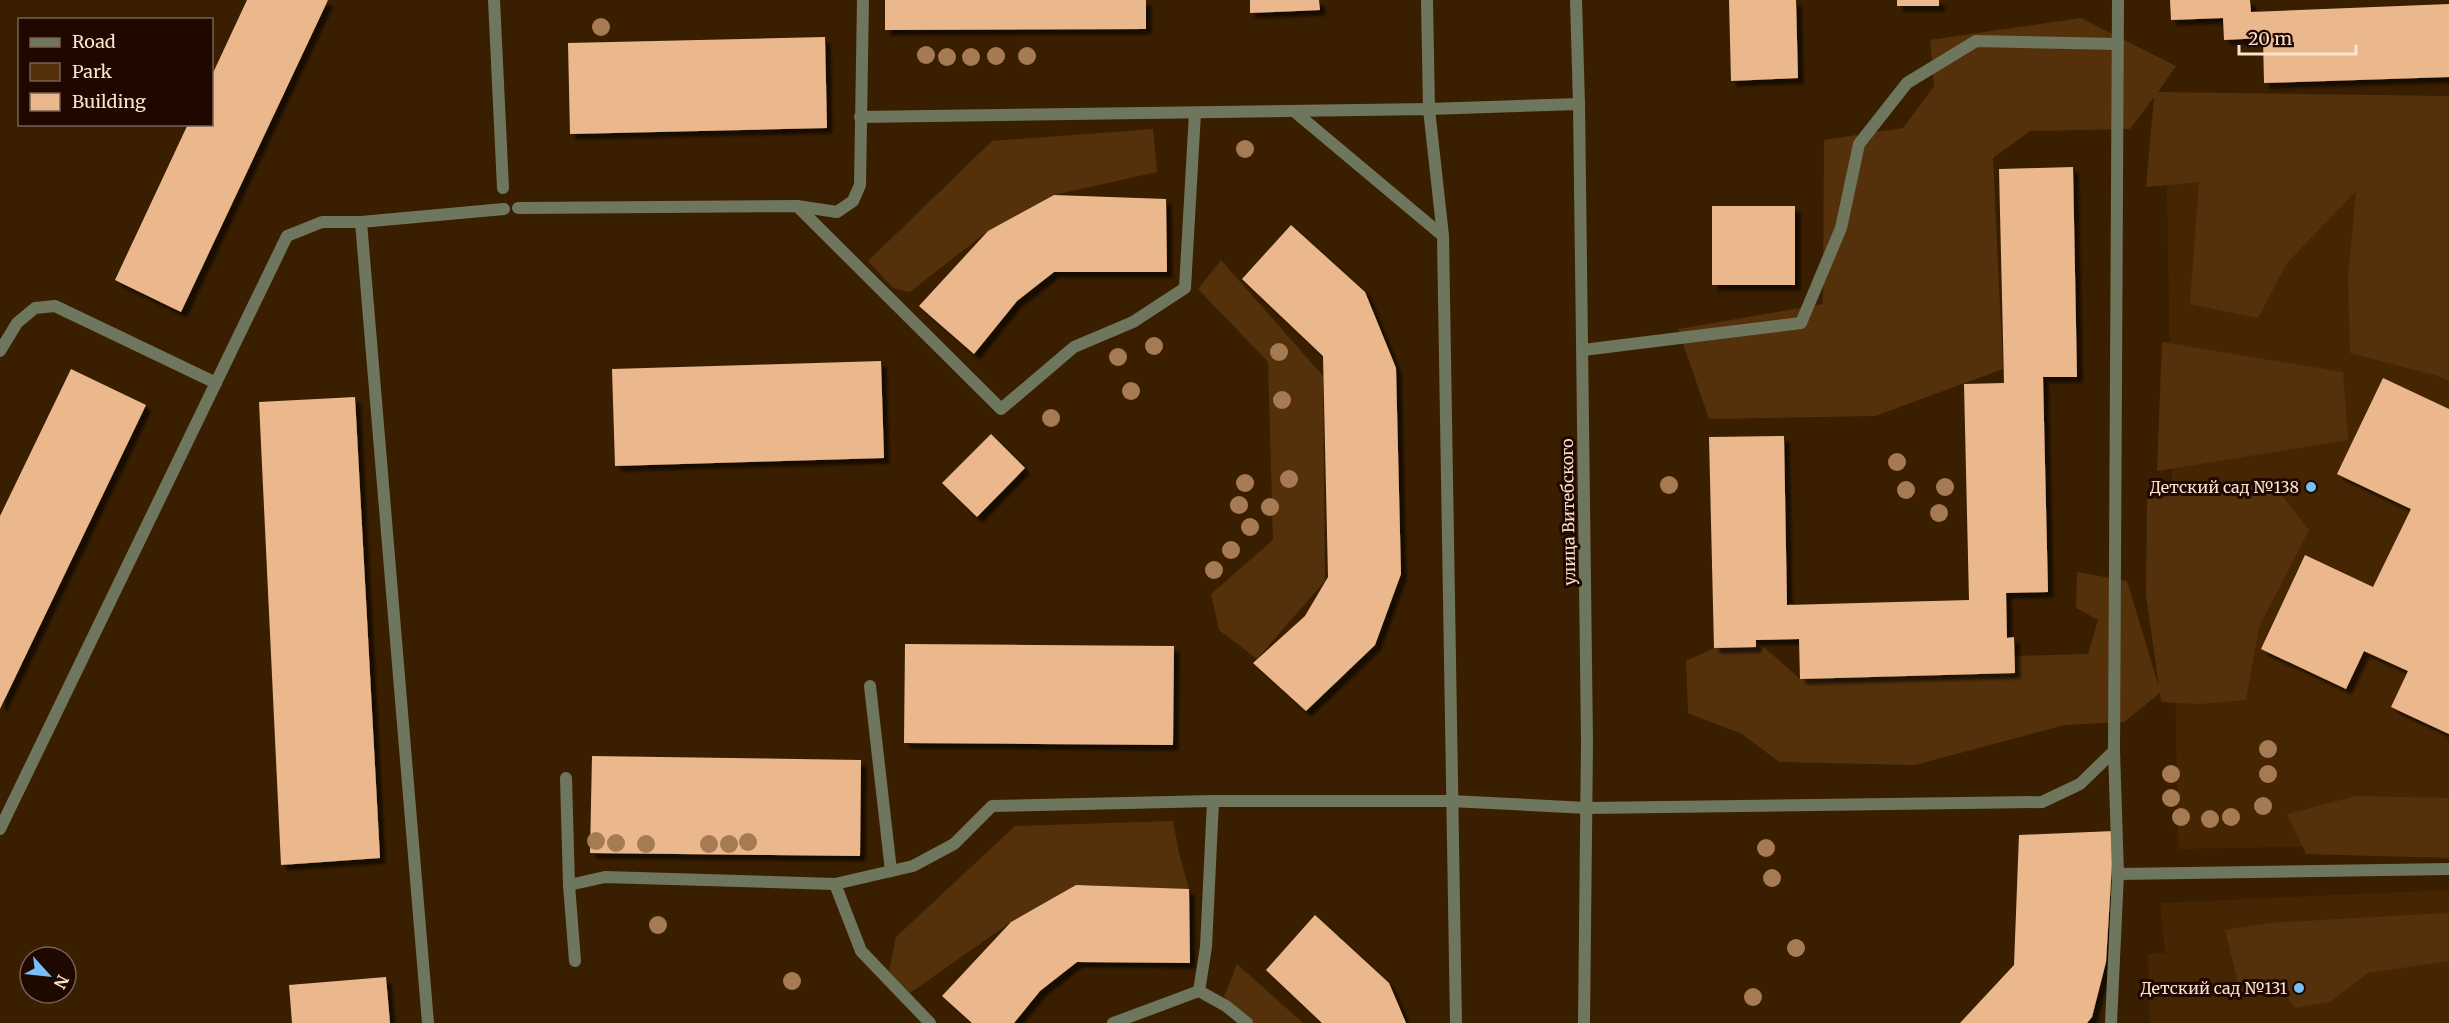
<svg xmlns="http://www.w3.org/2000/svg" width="2449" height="1023" font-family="Merriweather,serif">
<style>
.built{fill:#462602}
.green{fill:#54310b}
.building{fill:#ebb88d;filter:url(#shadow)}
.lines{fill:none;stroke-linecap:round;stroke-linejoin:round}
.service{stroke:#6e765e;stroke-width:12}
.tertiary{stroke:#6e765e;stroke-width:12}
.tree{fill:#a67a52}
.poi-dot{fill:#76c0f7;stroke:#1e0800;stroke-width:2}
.labels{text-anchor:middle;stroke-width:6;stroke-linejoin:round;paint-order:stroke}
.poi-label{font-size:16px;fill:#fde3cd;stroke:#1e0800;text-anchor:end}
.street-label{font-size:16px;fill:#fde3cd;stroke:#1e0800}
</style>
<defs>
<filter id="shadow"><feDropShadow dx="5.5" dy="5.5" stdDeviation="1.5" flood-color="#0009"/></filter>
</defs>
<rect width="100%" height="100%" fill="#3a1e00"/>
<!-- built -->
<g class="built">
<path d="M2449 124V844L2178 849 2166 129Z"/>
<path d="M2449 890V1023H2150L2148 954 2165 953 2160 903Z"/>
</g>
<!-- green -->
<g class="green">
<path d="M2081 18 2176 66 2158 92 2449 96V381L2438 376 2350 353 2348 277 2356 191 2287 263 2258 318 2190 304 2199 182 2146 187 2154 97 2130 129 2030 131 1993 158 2003 369 1875 416 1709 419 1678 329 1823 304 1824 140 1903 128 1934 86 1930 40Z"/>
<path d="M1153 129 1157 172 1054 195 988 231 910 292 893 288 868 261 992 141Z"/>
<path d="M1221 260 1323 376 1325 581 1257 659 1219 630 1211 594 1273 540 1268 362 1198 289Z"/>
<path d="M2162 342 2343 372 2348 440 2157 471Z"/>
<path d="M2272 483 2309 530 2259 627 2246 700 2200 704 2161 702 2160 693 2124 722 2065 725 1915 765 1779 762 1742 734 1688 713 1686 661 1714 648 1756 640 1800 679 2015 656 2088 654 2098 620 2076 608 2077 572 2127 581 2159 687 2146 595 2147 499Z"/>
<path d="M2356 796 2449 798V858L2306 854 2287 814Z"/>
<path d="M1173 821 1179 853 1189 889 1076 885 1011 922 910 993 889 971 896 937 1015 826Z"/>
<path d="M2449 913V961L2368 973 2330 1002 2295 1008 2280 987 2238 983 2225 930 2269 923Z"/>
<path d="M1237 964 1303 1023H1254L1224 997Z"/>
</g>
<!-- building -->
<g class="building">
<path d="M247 0H328L181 312 115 280 188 124H212V75Z"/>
<path d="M885 0H1146V29L885 30Z"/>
<path d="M1250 0H1319L1320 10 1250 13Z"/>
<path d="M1729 0H1796L1798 78 1731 81Z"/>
<rect x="1897" y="0" width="42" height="6"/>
<path d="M2170 0H2250L2251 12 2449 4V77L2264 83 2263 38 2224 40 2223 18 2171 20Z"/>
<path d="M825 37 827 128 570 134 568 43Z"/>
<path d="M2073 167 2077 377H2043L2048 592 2006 593 2007 638 2014 637 2015 673 1800 679 1799 639 1756 640V647L1714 648 1709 437 1784 436 1787 605 1969 600 1964 384 2004 383 1999 169Z"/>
<path d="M1054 195 1166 199 1167 272H1054L1017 301 974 354 919 306 988 231Z"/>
<rect x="1712" y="206" width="83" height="79"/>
<path d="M1291 225 1365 292 1396 368 1401 574 1375 645 1306 711 1253 663 1305 616 1328 577 1323 356 1242 279Z"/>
<path d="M881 361 884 458 615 466 612 369Z"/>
<path d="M71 369 146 405 0 709V516Z"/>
<path d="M2383 378 2449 409V734L2391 707 2408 671 2364 651 2346 689 2261 649 2305 555 2373 587 2411 509 2337 474Z"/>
<path d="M355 397 380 858 281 865 259 402Z"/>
<path d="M991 434 1025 468 977 517 942 483Z"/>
<path d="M905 644 1174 646 1173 745 904 743Z"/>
<path d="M592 756 861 760 860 856 590 853Z"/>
<path d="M2114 831 2106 962 2092 1017 2087 1023H1960L2014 965 2019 835Z"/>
<path d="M1076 885 1189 889 1190 963 1077 962 1040 991 1014 1023H972L942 996 1011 922Z"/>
<path d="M1315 915 1389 983 1406 1023H1322L1266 970Z"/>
<path d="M386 977 390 1023H292L289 985Z"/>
</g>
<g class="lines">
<!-- service -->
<g class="service">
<path d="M494 0 503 188"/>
<path d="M1427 0 1429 109 1579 104"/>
<path d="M2118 0 2114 751 2118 874 2449 869"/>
<path d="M1295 112 1443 236"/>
<path d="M860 117 1429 109 1443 236 1456 1023"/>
<path d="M797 206 1001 409 1074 347 1133 322 1185 288 1195 113"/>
<path d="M518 208 797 206 837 212 853 201 860 185 863 0"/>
<path d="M361 222 428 1023"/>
<path d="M1583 350 1801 323 1841 228 1859 144 1907 83 1976 41 2117 44"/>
<path d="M0 351 17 323 35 308 55 306 216 383"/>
<path d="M870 686 891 871"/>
<path d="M566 778 569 885"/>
<path d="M0 829 287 236 322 222H361L504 209"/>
<path d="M835 884 861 951 930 1023"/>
<path d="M575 961 569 885 605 877 835 884 913 866 954 844 992 806 1213 801H1451L1587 808 2042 802 2080 784 2114 751"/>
<path d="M1199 991 1226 1006 1247 1023"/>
<path d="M1113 1023 1199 991 1206 947 1213 801"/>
<path d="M2111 1023 2118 874"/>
</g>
<!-- tertiary -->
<path class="tertiary" d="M1576 0 1579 104 1587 742 1584 1023"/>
</g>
<!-- trees -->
<g class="tree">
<circle cx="601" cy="27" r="9"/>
<circle cx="926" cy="55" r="9"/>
<circle cx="996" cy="56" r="9"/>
<circle cx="1027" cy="56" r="9"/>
<circle cx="947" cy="57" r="9"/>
<circle cx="971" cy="57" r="9"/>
<circle cx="1245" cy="149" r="9"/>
<circle cx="1154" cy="346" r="9"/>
<circle cx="1279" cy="352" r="9"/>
<circle cx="1118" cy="357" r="9"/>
<circle cx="1131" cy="391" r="9"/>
<circle cx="1282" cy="400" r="9"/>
<circle cx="1051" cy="418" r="9"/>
<circle cx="1897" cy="462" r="9"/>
<circle cx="1289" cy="479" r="9"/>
<circle cx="1245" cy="483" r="9"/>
<circle cx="1669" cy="485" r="9"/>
<circle cx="1945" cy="487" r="9"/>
<circle cx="1906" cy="490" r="9"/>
<circle cx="1239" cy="505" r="9"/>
<circle cx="1270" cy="507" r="9"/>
<circle cx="1939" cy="513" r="9"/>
<circle cx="1250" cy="527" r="9"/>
<circle cx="1231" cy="550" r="9"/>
<circle cx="1214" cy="570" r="9"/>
<circle cx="2268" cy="749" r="9"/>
<circle cx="2171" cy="774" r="9"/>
<circle cx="2268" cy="774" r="9"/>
<circle cx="2171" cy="798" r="9"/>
<circle cx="2263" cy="806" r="9"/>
<circle cx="2181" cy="817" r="9"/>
<circle cx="2231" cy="817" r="9"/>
<circle cx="2210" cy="819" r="9"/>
<circle cx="596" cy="841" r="9"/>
<circle cx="748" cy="842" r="9"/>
<circle cx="616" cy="843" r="9"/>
<circle cx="646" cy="844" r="9"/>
<circle cx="709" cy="844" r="9"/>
<circle cx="729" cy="844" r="9"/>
<circle cx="1766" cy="848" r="9"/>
<circle cx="1772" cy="878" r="9"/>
<circle cx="658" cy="925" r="9"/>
<circle cx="1796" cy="948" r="9"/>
<circle cx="792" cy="981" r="9"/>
<circle cx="1753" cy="997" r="9"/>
</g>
<!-- markers -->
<g class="poi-dot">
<circle cx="2311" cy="487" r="6"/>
<circle cx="2299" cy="988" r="6"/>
</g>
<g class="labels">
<!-- poi labels -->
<g class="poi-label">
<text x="2299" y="493">Детский сад №138</text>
<text x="2287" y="994">Детский сад №131</text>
</g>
<!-- street labels -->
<g class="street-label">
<text transform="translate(1568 512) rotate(-91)" y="6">улица Витебского</text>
</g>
</g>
<!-- legend -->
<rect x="18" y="18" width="195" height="108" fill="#1e0800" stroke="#776052" stroke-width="1.5"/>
<rect x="30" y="38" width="30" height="9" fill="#6e765e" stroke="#776052" stroke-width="1.5"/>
<text x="72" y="48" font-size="18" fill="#fde3cd">Road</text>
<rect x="30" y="63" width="30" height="18" fill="#54310b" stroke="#776052" stroke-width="1.5"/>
<text x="72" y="78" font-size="18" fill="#fde3cd">Park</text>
<rect x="30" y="93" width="30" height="18" fill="#ebb88d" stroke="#776052" stroke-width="1.5"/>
<text x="72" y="108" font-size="18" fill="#fde3cd">Building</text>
<!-- north arrow -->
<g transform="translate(48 975) rotate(117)"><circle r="28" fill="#1e0800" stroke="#776052" stroke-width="1.5"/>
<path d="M0-4.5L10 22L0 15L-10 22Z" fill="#76c0f7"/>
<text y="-9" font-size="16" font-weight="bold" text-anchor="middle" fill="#fde3cd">N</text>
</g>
<!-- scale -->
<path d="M2239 45v9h117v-9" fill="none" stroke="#fde3cd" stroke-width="3"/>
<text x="2248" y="45" font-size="18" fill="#fde3cd" stroke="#1e0800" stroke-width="4.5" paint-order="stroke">20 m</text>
</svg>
